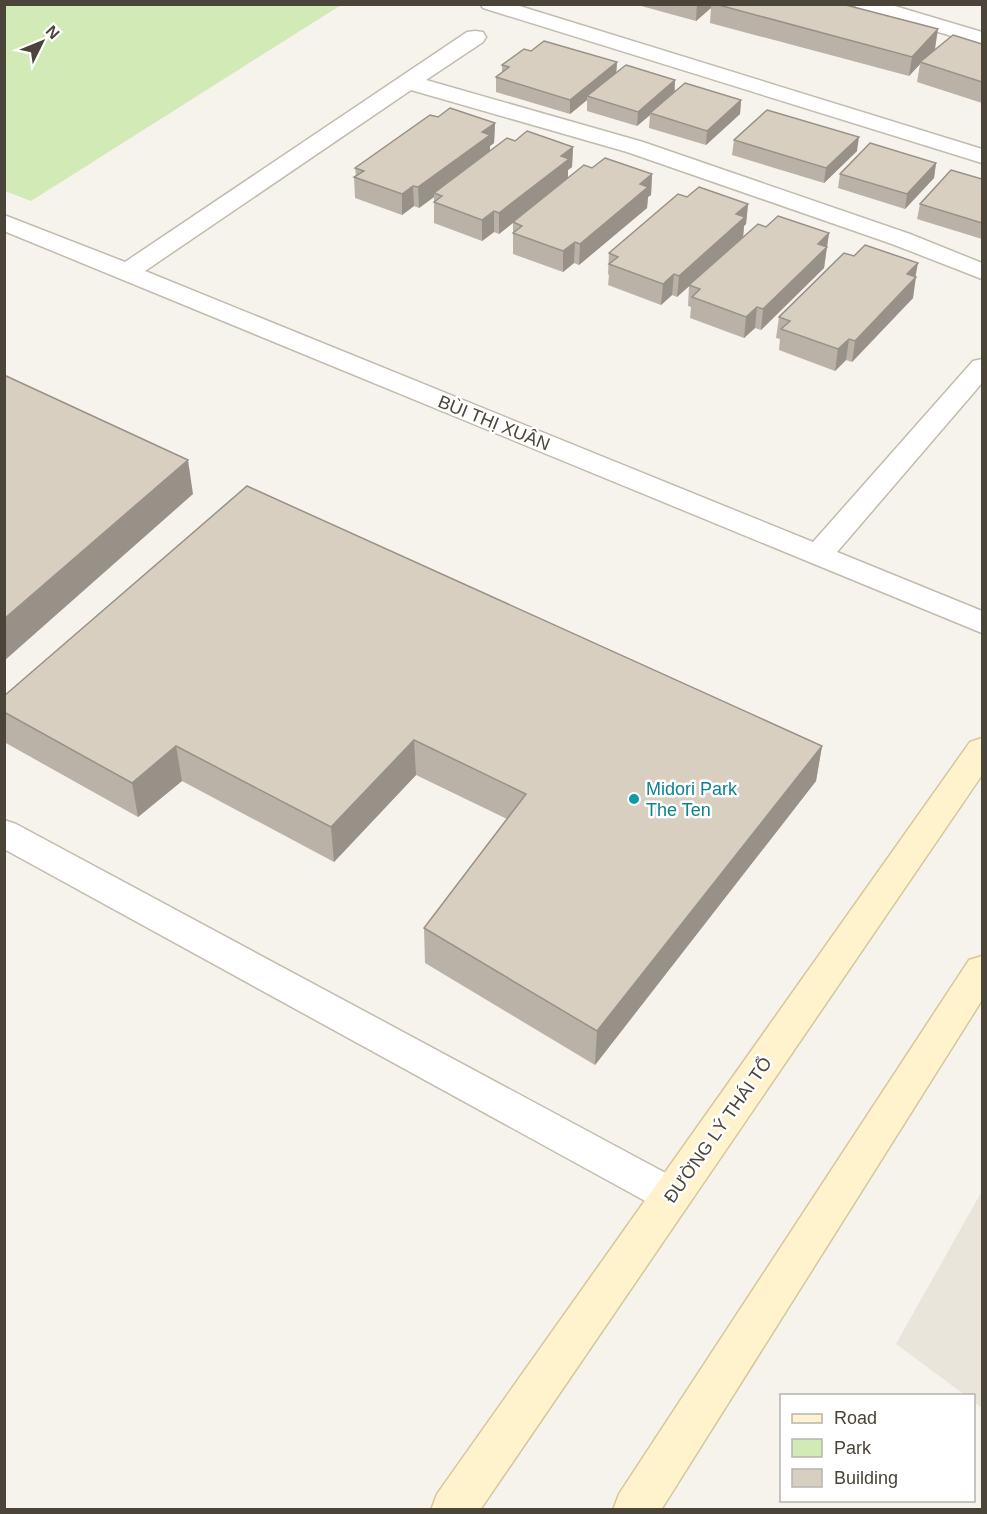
<svg xmlns="http://www.w3.org/2000/svg" width="987" height="1514" font-family="Arial,sans-serif">
<style>
.residential{fill:#eae5da}
.green{fill:#d2eab5}
.lines{fill:none;stroke-linecap:round;stroke-linejoin:round}
.street-casing{stroke:#c2bbae;stroke-width:3}
.secondary-casing{stroke:#d6c79b;stroke-width:3}
.street{fill:#fff;fill-rule:evenodd}
.secondary{fill:#fff3cd;fill-rule:evenodd}
.wall{fill:#bab2a6}
.shaded-wall{fill:#979187}
.building{fill:#d8cfc1;stroke:#979187;stroke-width:1.5}
.culture-dot{fill:#0f9aa8;stroke:#fff;stroke-width:2}
.labels{text-anchor:middle;stroke-width:5;stroke-linejoin:round;paint-order:stroke}
.street-label{font-size:18px;fill:#4b4439;stroke:#fff}
.culture-label{font-size:18px;fill:#0d838f;stroke:#fff;text-anchor:start}
</style>
<rect width="100%" height="100%" fill="#f6f3ec"/>
<!-- residential -->
<path class="residential" d="M982 1191V1408L974 1402V1396L965 1395 896 1344Z"/>
<!-- green -->
<path class="green" d="M4 5 5 4 341 5 31 201 5 191Z"/>
<g class="lines">
<defs>
<g id="street">
<path d="M480 4H513L982 149V163L483 8Z"/>
<path d="M854 4H888L982 32V45L857 8Z"/>
<path d="M475 31 483 32 486 37 483 42 426 80 643 142 910 234 982 263V279L892 244 627 152 411 90 145 271 813 542 973 361 982 359V383L837 552 982 611V633L4 231V215L125 262 467 32Z"/>
<path d="M4 820 16 824 686 1184 692 1196 686 1208 672 1214 658 1208 4 849Z"/>
</g>
<g id="secondary">
<path d="M982 738V775L480 1510H431L437 1494 970 742Z"/>
<path d="M982 956V1000L661 1510H613L619 1494 969 960Z"/>
</g>
</defs>
<!-- street casing -->
<use href="#street" class="street-casing"/>
<!-- secondary casing -->
<use href="#secondary" class="secondary-casing"/>
<!-- street -->
<use href="#street" class="street"/>
<!-- secondary -->
<use href="#secondary" class="secondary"/>
</g>
<!-- wall -->
<g class="wall">
<path d="M634 4H842L935 49 928 56 982 44V103L917 82 920 64 909 76 710 23 711 8 696 21Z"/>
<path d="M531 51 617 62 616 73 675 80V92L741 100 740 114 706 145 649 128 650 115 637 126 587 111V100L570 114 496 92V77L502 73V65Z"/>
<path d="M438 117 495 123 494 143 490 146V151L515 141 573 147 572 167 568 170V178L592 168 652 174 651 195 648 197 647 208 579 265 574 263 563 272 513 254V223L499 234 494 232 482 241 434 223V197L419 208 414 206 402 215 355 198 354 177 356 176 355 168Z"/>
<path d="M734 140 857 151 824 183 732 155Z"/>
<path d="M936 163 934 178 905 209 838 188 840 174Z"/>
<path d="M982 179V239L917 219 920 204Z"/>
<path d="M687 197 748 204 746 224 744 226 743 237 766 227 829 233 824 268 761 330 755 328 744 338 690 318 691 307 688 306 689 286 677 297 672 295 661 305 608 285 609 275 608 274 609 253Z"/>
<path d="M915 277 913 298 852 362 846 360 835 371 779 350 780 339 776 338 779 317Z"/>
<path d="M4 696 822 746 816 781 595 1065 425 963 424 928 507 819 416 775 334 862 182 781 138 817 4 742Z"/>
</g>
<!-- shaded-wall -->
<g class="shaded-wall">
<path d="M697 4H711V8L696 21Z"/>
<path d="M938 29 935 49 922 63 920 62V64L909 76 912 57Z"/>
<path d="M617 62 616 76 587 96V100L570 114V100Z"/>
<path d="M675 80 674 94 650 113V115L637 126 638 112Z"/>
<path d="M741 100 740 114 706 145 707 131Z"/>
<path d="M495 123 494 143 490 146V155L434 193V197L419 208 418 187 482 132Z"/>
<path d="M859 137 857 151 824 183 826 168Z"/>
<path d="M573 147 572 167 568 170V179L499 234V213L561 156Z"/>
<path d="M936 163 934 178 905 209 907 194Z"/>
<path d="M652 174 651 195 648 197 647 208 579 265 580 244 640 184Z"/>
<path d="M413 186 414 206 402 215V194Z"/>
<path d="M748 204 746 224 744 226 743 238 677 297 679 276 736 214Z"/>
<path d="M494 211V232L482 241V220Z"/>
<path d="M829 233 824 268 761 330 763 309 818 244Z"/>
<path d="M575 242 574 263 563 272V251Z"/>
<path d="M918 263 915 279 916 277 913 298 852 362 855 341 907 274Z"/>
<path d="M674 274 672 295 661 305 663 284Z"/>
<path d="M757 307 755 328 744 338 746 317Z"/>
<path d="M849 339 846 360 835 371 838 349Z"/>
<path d="M188 460 193 494 4 661V619Z"/>
<path d="M414 740 416 775 334 862 331 827Z"/>
<path d="M176 746 182 781 138 817 132 783Z"/>
<path d="M822 746 816 781 595 1065 597 1031Z"/>
</g>
<!-- building -->
<g class="building">
<path d="M715 4H842L938 29 912 57Z"/>
<path d="M953 35 982 44V82L920 62Z"/>
<path d="M544 41 617 62 570 100 496 77 509 67 502 65 524 49 531 51Z"/>
<path d="M626 65 675 80 638 112 587 96Z"/>
<path d="M685 83 741 100 707 131 650 113Z"/>
<path d="M450 108 495 123 482 132 490 135 418 187 413 186 402 194 354 177 364 171 355 168 430 115 438 117Z"/>
<path d="M767 110 859 137 826 168 734 140Z"/>
<path d="M527 131 573 147 561 156 569 159 499 213 494 211 482 220 434 202 442 196 434 193 507 138 515 141Z"/>
<path d="M870 143 936 163 907 194 840 174Z"/>
<path d="M605 158 652 174 640 184 648 187 580 244 575 242 563 251 513 233 522 226 513 222 584 165 592 168Z"/>
<path d="M951 170 982 179V223L920 204Z"/>
<path d="M699 187 748 204 736 214 745 217 679 276 674 274 663 284 609 264 618 257 609 253 678 194 687 197Z"/>
<path d="M778 216 829 233 818 244 827 247 763 309 757 307 746 317 692 297 700 289 689 285 758 224 766 227Z"/>
<path d="M865 245 918 263 907 274 916 277 855 341 849 339 838 349 781 329 790 321 779 317 844 253 854 256Z"/>
<path d="M4 375 188 460 4 619Z"/>
<path d="M247 486 822 746 597 1031 424 928 526 794 414 740 331 827 176 746 132 783 4 712V696Z"/>
</g>
<!-- markers -->
<circle class="culture-dot" cx="634" cy="799" r="6"/>
<g class="labels">
<!-- street labels -->
<g class="street-label">
<text transform="translate(494 423) rotate(22)" y="6">BÙI THỊ XUÂN</text>
<text transform="translate(718 1130) rotate(-55)" y="6">ĐƯỜNG LÝ THÁI TỔ</text>
</g>
<!-- culture labels -->
<g class="culture-label">
<text x="646" y="795">Midori Park<tspan x="646" dy="21">The Ten</tspan></text>
</g>
</g>
<!-- border -->
<rect width="987" height="1514" fill="none" stroke="#4b4439" stroke-width="12"/>
<!-- legend -->
<rect x="780" y="1394" width="195" height="108" fill="#ffffff" stroke="#b7b4b0" stroke-width="1.5"/>
<rect x="792" y="1414" width="30" height="9" fill="#fff3cd" stroke="#b7b4b0" stroke-width="1.5"/>
<text x="834" y="1424" font-size="18" fill="#4b4439">Road</text>
<rect x="792" y="1439" width="30" height="18" fill="#d2eab5" stroke="#b7b4b0" stroke-width="1.5"/>
<text x="834" y="1454" font-size="18" fill="#4b4439">Park</text>
<rect x="792" y="1469" width="30" height="18" fill="#d8cfc1" stroke="#b7b4b0" stroke-width="1.5"/>
<text x="834" y="1484" font-size="18" fill="#4b4439">Building</text>
<!-- north arrow -->
<g transform="translate(42 42) rotate(47)" stroke="#ffffff" stroke-width="4.5" paint-order="stroke">
<path d="M0-4.5L10 22L0 15L-10 22Z" fill="#4b4439"/>
<text y="-9" font-size="16" font-weight="bold" text-anchor="middle" fill="#4b4439">N</text>
</g>
</svg>
